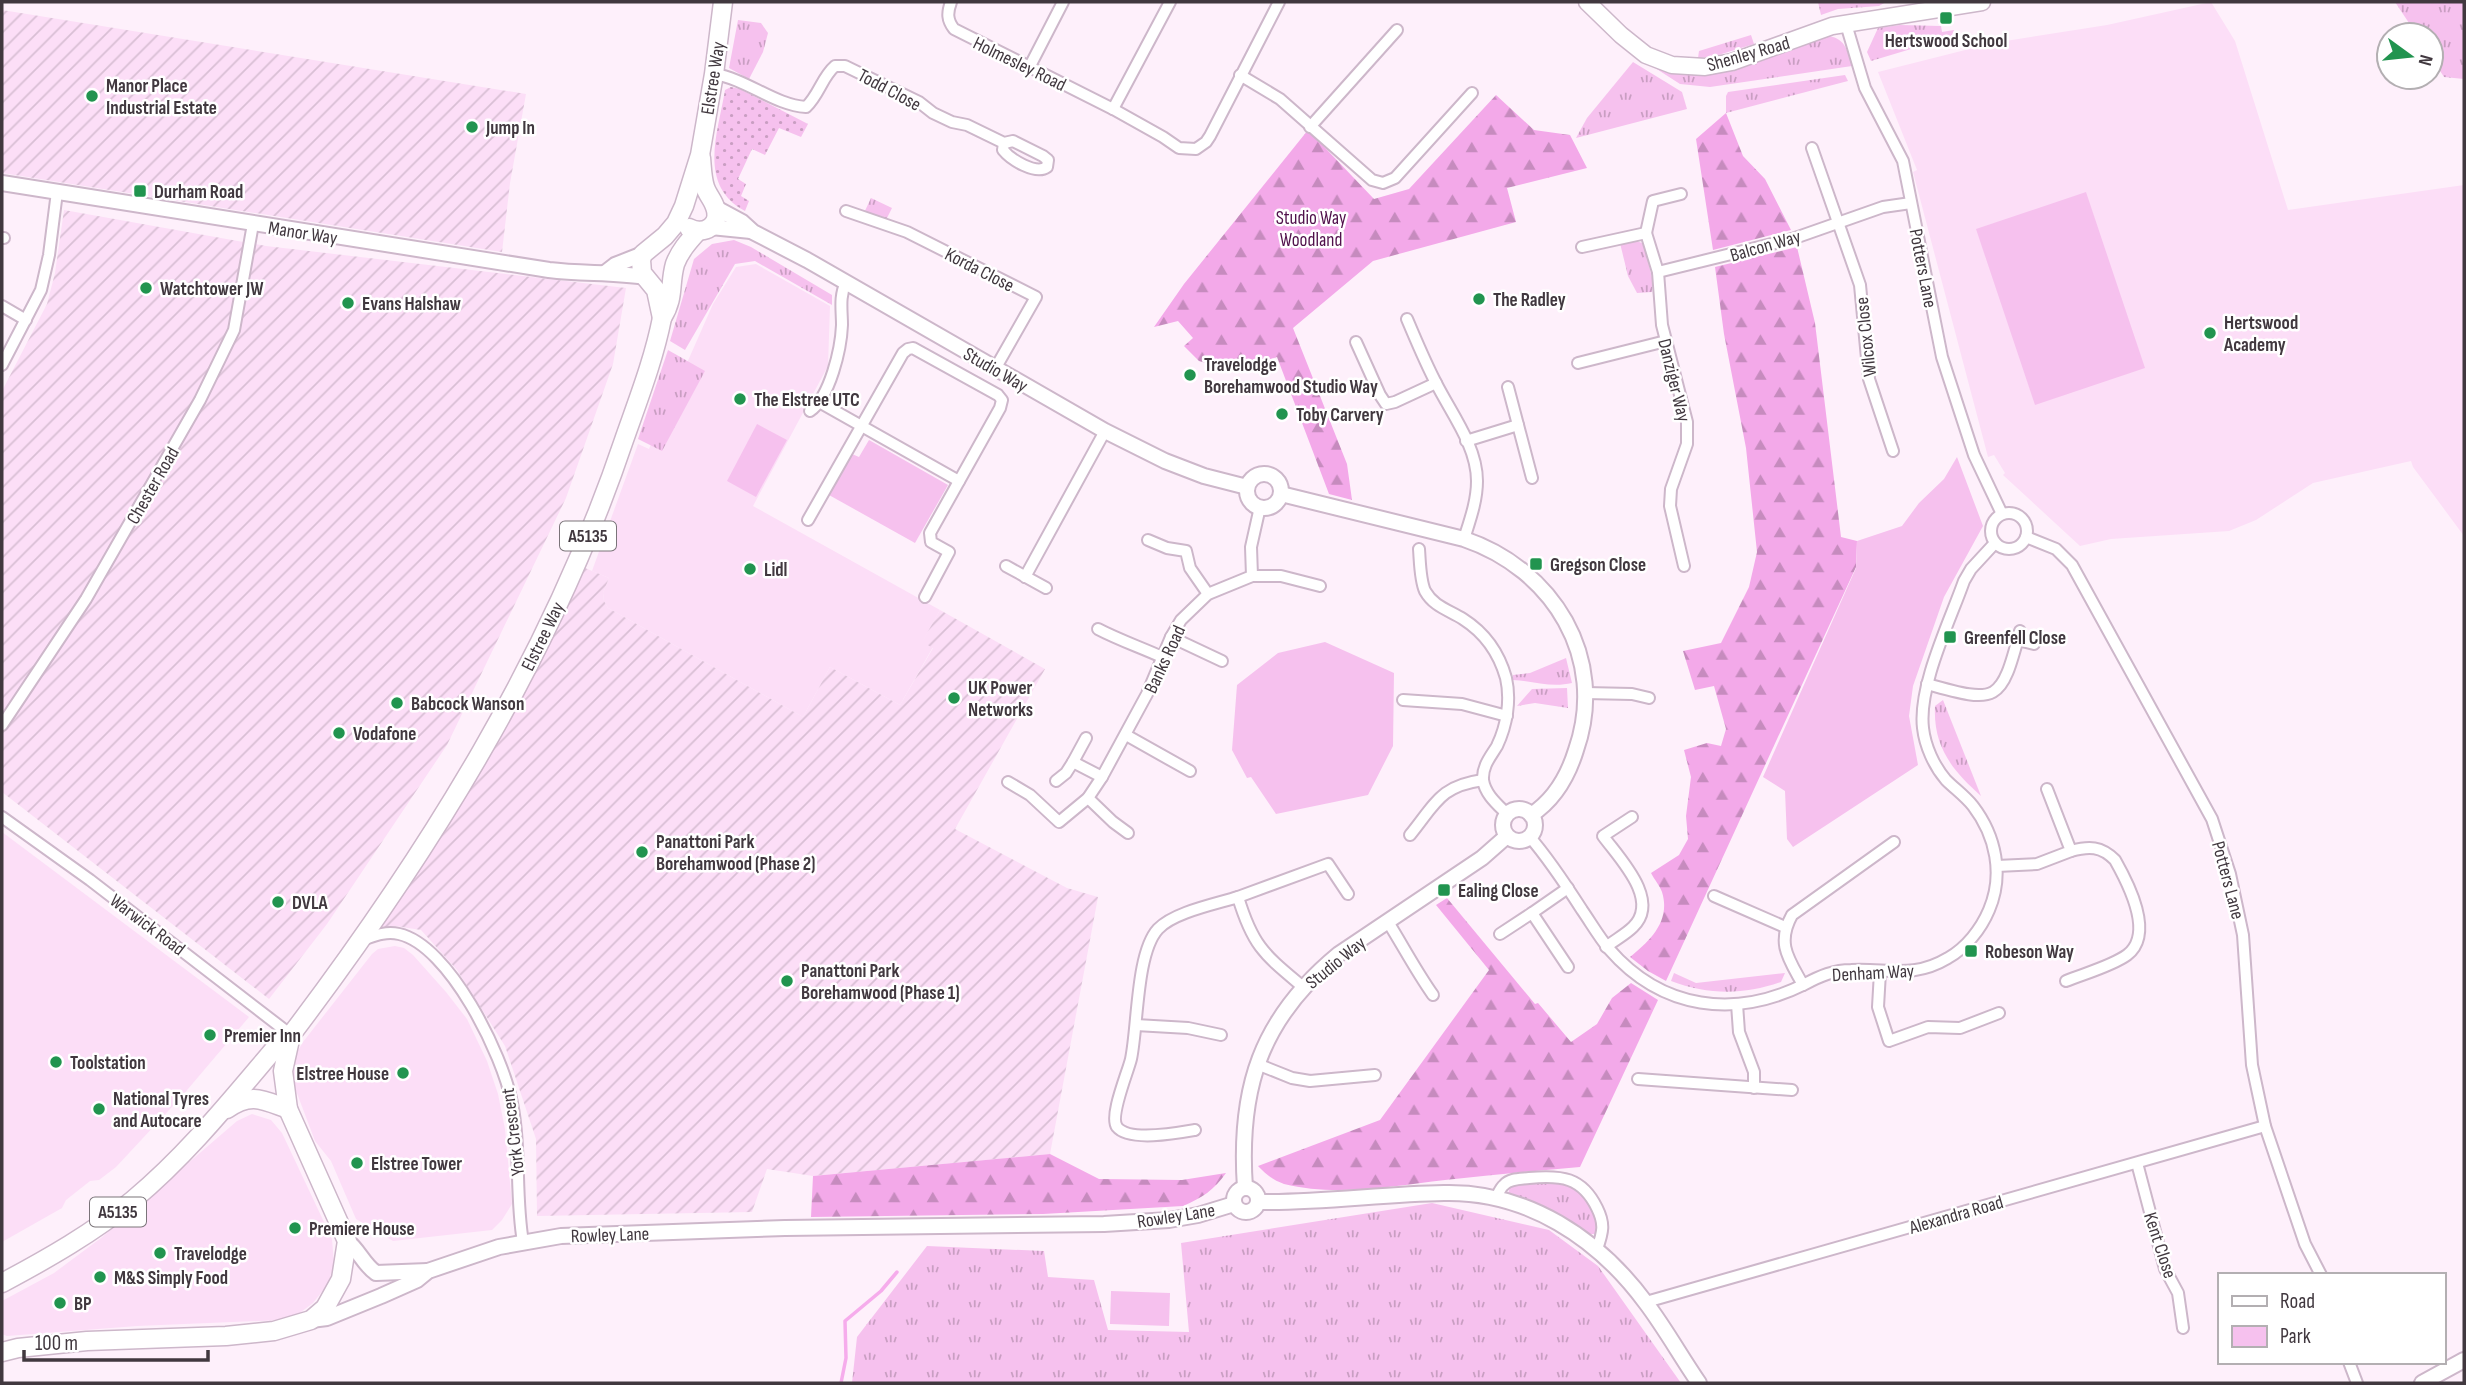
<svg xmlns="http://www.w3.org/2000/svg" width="2466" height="1385" font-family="'Sofia Sans Condensed',sans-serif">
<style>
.built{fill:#fcdef7}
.industrial{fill:url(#industrial-furrows)}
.grass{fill:url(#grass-tufts)}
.forest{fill:url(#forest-firs)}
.park{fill:#f6c1ee}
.garden{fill:url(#garden-dots)}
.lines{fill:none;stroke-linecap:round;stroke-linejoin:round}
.stream{stroke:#f6acec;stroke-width:3.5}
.minor-casing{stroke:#cdb7ca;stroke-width:14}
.tertiary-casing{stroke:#cdb7ca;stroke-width:18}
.secondary-casing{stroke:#cdb7ca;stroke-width:19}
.primary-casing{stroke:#cdb7ca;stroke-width:21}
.minor{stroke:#fff;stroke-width:10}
.tertiary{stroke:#fff;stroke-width:14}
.secondary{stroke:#fff;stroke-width:16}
.primary{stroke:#fff;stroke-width:18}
.poi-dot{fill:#21944f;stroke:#fff;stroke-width:2.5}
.labels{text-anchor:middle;stroke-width:5;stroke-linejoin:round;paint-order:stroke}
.shield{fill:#fff;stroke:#7a7479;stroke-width:2}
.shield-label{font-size:18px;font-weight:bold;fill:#41383f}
.poi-label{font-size:19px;font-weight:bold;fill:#41383f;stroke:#fff;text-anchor:start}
.street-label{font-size:19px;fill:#41383f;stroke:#fff}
.park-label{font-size:19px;fill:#50104b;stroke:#fff}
</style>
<defs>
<pattern id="industrial-furrows" width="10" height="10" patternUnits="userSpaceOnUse" patternTransform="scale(1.75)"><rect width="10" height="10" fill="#fcdef7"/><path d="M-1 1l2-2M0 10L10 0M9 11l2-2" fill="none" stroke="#d9bfd5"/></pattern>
<pattern id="grass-tufts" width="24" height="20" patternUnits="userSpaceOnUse" patternTransform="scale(1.75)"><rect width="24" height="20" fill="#f6c1ee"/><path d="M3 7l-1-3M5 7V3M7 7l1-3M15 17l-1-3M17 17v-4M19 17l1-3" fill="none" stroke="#c99ec2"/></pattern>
<pattern id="forest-firs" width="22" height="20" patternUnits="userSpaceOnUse" patternTransform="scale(1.75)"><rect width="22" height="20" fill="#f3a9e9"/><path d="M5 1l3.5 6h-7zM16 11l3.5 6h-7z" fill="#c68bbe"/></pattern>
<pattern id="garden-dots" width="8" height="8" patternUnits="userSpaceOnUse" patternTransform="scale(1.75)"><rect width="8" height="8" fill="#f6c1ee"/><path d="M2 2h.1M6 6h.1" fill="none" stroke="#c99ec2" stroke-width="1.8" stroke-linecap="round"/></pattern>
</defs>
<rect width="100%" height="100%" fill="#fef0fb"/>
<!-- built -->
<g class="built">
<path d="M2211 2 2235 41 2288 210 2464 185V536L2413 467 2411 461 2313 483 2256 520 2229 531 2111 539 2080 546 2003 475 2005 473 1994 455 1988 457 1913 172 1917 170 1878 72 1993 43 2107 25Z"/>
<path d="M756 264 830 306 828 366 753 506 940 610 923 641 933 647 900 705 830 667 803 717 608 608 604 601 603 593 609 578 592 571 638 444 649 449 713 304 736 267Z"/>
<path d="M2 832 249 1017 182 1096 116 1167 99 1180 90 1181 66 1200 62 1208 2 1242Z"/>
<path d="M395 946 404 948 413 955 446 992 467 1019 487 1061 498 1094 505 1129 512 1204 502 1220 492 1230 393 1241 356 1219 331 1161 315 1141 295 1088 293 1071 296 1054 303 1042 372 954 378 949Z"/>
<path d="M252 1114 271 1120 282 1133 332 1239 334 1264 328 1284 313 1303 297 1315 281 1320 137 1326 7 1336 2 1334V1301L54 1273 101 1238 237 1121Z"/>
</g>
<!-- industrial -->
<g class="industrial">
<path d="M2 10 526 94 510 183 502 252 2 173Z"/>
<path d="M64 210 266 246 626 288 613 364 566 498 447 745 327 924 269 999 2 792V391L47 304 55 273Z"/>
<path d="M585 568 609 578 603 593 604 601 608 608 803 717 830 667 900 705 933 648 922 642 940 610 1045 669 955 829 1067 888 1098 897 1050 1154 813 1176 767 1169 752 1212 537 1216 536 1139 505 1046 457 970 421 930 395 926 381 928 438 840 515 712Z"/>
</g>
<!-- grass -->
<g class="grass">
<path d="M1818 2H1886L1879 6 1838 9 1821 15Z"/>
<path d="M2395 2H2464V79L2444 77 2431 57V35H2417Z"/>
<path d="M738 20 761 23 768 33 763 52 749 79 729 68Z"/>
<path d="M1900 25 1941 26 1942 32 1954 30 1951 37 1871 61 1867 52 1878 28Z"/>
<path d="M1751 35 1754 44 1712 57 1698 58 1699 51Z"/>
<path d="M1829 36C1846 39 1848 52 1852 66L1710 87 1680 84 1652 66 1677 73Z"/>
<path d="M1633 62 1682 92 1687 109 1576 138 1587 118Z"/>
<path d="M1845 75 1848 81 1726 113V96L1728 92Z"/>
<path d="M871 198 892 208 886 220 864 213Z"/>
<path d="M734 240 751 247 832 295V305L755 261 735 264 685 350 670 341 694 259 712 244Z"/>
<path d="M1634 240 1642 243 1645 248 1653 282 1652 292 1637 293 1628 276 1620 243Z"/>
<path d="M668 350 705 371 662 451 638 439Z"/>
<path d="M1566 658 1572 683C1551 688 1534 681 1513 680V675L1530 673Z"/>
<path d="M1567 688 1568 708 1535 703 1517 706 1532 689Z"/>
<path d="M1943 700 1981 796C1952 770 1933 747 1935 706Z"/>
<path d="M1674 973 1696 983 1785 973 1781 982C1744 995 1708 995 1671 981Z"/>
<path d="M1552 1183C1560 1183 1569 1183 1575 1188 1587 1196 1602 1220 1595 1234H1589L1563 1216 1508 1194 1510 1187 1515 1185Z"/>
<path d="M1432 1203 1549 1230 1598 1266 1681 1383H852L857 1337 927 1246 1044 1251 1048 1277 1094 1280 1108 1330 1189 1332 1181 1243Z"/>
</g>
<!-- forest -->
<g class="forest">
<path d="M1496 95 1534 130 1570 135 1587 168 1507 188 1516 222 1373 261 1293 328 1347 464 1352 500 1329 494 1277 357 1235 372 1199 361 1184 346 1193 338 1178 321 1154 327 1184 284 1308 130 1374 199 1409 189Z"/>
<path d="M1726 113 1743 156 1765 179 1791 230 1713 250 1696 139Z"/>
<path d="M1797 247 1815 323 1841 537 1857 541 1856 567 1666 981 1648 971 1630 957C1650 941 1671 921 1662 892 1660 886 1654 879 1651 873L1679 855 1688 839 1686 816 1691 777 1684 750 1707 743 1721 746 1726 729 1714 686 1695 690 1683 651 1721 643 1749 587 1757 552 1746 448 1724 334 1715 267Z"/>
<path d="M1447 898 1535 1004 1538 1003 1571 1042 1597 1024 1612 998 1631 983 1658 1000 1580 1167C1535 1171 1490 1175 1445 1180 1393 1186 1336 1197 1284 1184 1272 1180 1266 1174 1258 1166L1380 1120 1489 970 1436 905Z"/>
<path d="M1050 1154 1099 1179 1182 1180 1226 1173C1214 1190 1202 1198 1183 1206L1043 1214 811 1217 813 1176Z"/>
</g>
<!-- park -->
<g class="park">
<path d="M2086 192 2145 368 2035 405 1976 229Z"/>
<path d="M757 424 787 440 756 497 727 481Z"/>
<path d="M869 440 948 485 915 543 829 495 852 454 859 457Z"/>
<path d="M1957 457 1983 526 1944 597 1913 686 1909 716 1918 765 1793 847 1787 839 1785 791 1763 777 1856 568 1857 541 1902 526 1919 503 1944 479Z"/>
<path d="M1325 642 1394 673 1393 746 1368 795 1276 814 1251 777 1247 778 1232 750 1237 685 1278 653Z"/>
<path d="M1111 1291 1170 1293 1169 1326 1110 1324Z"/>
</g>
<!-- garden -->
<path class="garden" d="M731 87 740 89 808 124 801 137 779 128 765 155 752 149 738 179 746 184 741 196 749 201 745 211C697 185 718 133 725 90Z"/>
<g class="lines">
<!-- stream -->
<path class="stream" d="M841 1383 846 1358 845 1321 881 1291 897 1272"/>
<defs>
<g id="minor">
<path d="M951 2C947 13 947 20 954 29L1113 109 1163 137 1179 148 1196 149 1206 142 1210 136 1279 2"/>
<path d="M1846 24 1865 88 1903 161 1942 357 1974 455 2002 514"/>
<path d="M1030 66 1063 2"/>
<path d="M714 74C747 79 774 105 806 107 819 95 822 77 835 66H845L919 102 933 113 952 122 967 125 1004 143 1013 141 1043 156 1048 160 1047 167C1036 175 1011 160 1003 150L1004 143"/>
<path d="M1240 75 1280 99 1372 180 1383 183 1395 178 1472 93"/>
<path d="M1113 109 1170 2"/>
<path d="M1310 127 1397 30"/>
<path d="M1812 148 1860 285 1869 379 1893 451"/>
<path d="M846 211 907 232 1036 297 995 369"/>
<path d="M1646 233 1653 201 1681 194"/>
<path d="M2 238H4"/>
<path d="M1582 247 1646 233 1658 272 1792 239 1883 207 1911 203"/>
<path d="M1658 272 1662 325 1687 422V444L1671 489 1670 506 1684 566"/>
<path d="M2 306 26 320"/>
<path d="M1407 319C1416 340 1425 362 1436 383 1451 413 1477 446 1477 481 1477 501 1470 520 1464 539"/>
<path d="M1356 342 1380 395 1386 404 1395 402 1436 383"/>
<path d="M1578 363 1666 341"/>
<path d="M2 365 41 290 49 255 57 192"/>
<path d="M1508 387 1532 478"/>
<path d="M819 402 959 481"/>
<path d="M810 411C830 397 841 349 842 325 842 310 839 297 846 282"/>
<path d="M1466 441 1518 425"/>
<circle cx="2009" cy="531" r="18"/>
<path d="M808 520 903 353 908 349 913 348 998 395 1002 400 1000 408 930 533 931 542 949 552 925 597"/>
<path d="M2026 537 2056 549 2072 565 2212 819 2230 874 2243 935 2252 1065 2265 1126 2305 1244 2321 1275"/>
<path d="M1148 540 1167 548 1186 551 1190 568 1208 594"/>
<path d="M1419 549C1420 562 1420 580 1425 591 1434 607 1449 610 1463 619 1485 633 1499 653 1506 678 1511 700 1507 725 1497 746 1491 756 1482 766 1483 780 1485 794 1497 804 1507 814"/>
<path d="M1006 566 1046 588"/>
<path d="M1252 576H1281L1320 586"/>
<path d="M1025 577 1105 431"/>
<path d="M1098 629C1119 640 1140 647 1162 657"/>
<path d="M1171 637 1222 661"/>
<path d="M2018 640 2034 644"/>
<path d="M1927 684C1998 704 2001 703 2020 631"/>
<path d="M1585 693 1632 694 1649 698"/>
<path d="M1403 700 1462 704 1507 716"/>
<path d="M2 725 86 599 200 400 234 330 253 224"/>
<path d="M1126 735 1190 771"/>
<path d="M1086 738 1073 762 1102 777"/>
<path d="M1056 781 1066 773 1073 762"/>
<path d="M1008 782 1030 795 1059 822 1088 798 1102 777 1147 694 1171 637 1181 620 1208 594 1252 576 1251 547 1260 507"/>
<path d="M1088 798 1113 822 1128 833"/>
<path d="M2 817 90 880 291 1035"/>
<path d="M1410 835C1436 803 1440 786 1483 780"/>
<path d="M1529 836C1549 859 1566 885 1582 910 1591 923 1599 937 1609 949 1662 1010 1735 1019 1805 984 1820 976 1834 970 1851 970 1888 968 1913 979 1948 958 1966 948 1981 929 1989 910 2004 875 1996 836 1973 806 1965 796 1955 789 1946 780 1934 766 1925 746 1923 728 1918 686 1950 621 1964 581L1971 569 1995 543"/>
<path d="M1997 866 2037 864 2071 851 2047 789"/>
<path d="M1568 888 1532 913 1568 967"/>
<path d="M1714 896 1785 927"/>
<path d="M1238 897 1328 864 1348 894"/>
<path d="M1388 922C1403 946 1416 971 1433 995"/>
<path d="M1500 934 1532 913"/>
<path d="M362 940C374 936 385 931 399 934 449 945 503 1055 512 1103 521 1148 515 1196 523 1242"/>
<path d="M1606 947C1615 940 1626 934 1633 927 1661 900 1619 858 1603 836L1632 817"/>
<path d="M1880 972 1878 1007 1889 1041 1928 1027 1960 1028 1999 1013"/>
<path d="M2066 981C2083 974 2112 966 2127 955 2155 934 2128 883 2115 860 2101 846 2089 846 2071 851"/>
<path d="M1803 985C1789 959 1776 944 1792 915L1894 842"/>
<path d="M1737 1004 1739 1032 1754 1072V1088"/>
<path d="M1136 1025 1188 1028 1221 1035"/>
<path d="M1257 1064 1292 1078 1310 1081 1375 1075"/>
<path d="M1638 1079 1792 1090"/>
<path d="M1195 1130C1178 1133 1129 1142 1117 1127 1109 1116 1128 1072 1131 1059 1138 1026 1136 953 1158 929 1174 912 1216 904 1238 897 1253 947 1265 955 1303 987"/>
<path d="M2137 1163 2165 1269 2178 1293 2183 1328"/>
<path d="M1495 1199C1498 1195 1500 1188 1504 1185 1510 1178 1521 1179 1529 1178 1561 1175 1582 1177 1597 1208 1605 1224 1603 1232 1597 1249"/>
<path d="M1646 1302 2265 1126"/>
<path d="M2349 1362 2357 1383"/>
</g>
<g id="tertiary">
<path d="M2 183 549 270C582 274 614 272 646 277"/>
<path d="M716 208 742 222 753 232 807 260 1105 431 1165 461 1204 476 1247 487"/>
<path d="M711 227 751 231"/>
<path d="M606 272 615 265 643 254"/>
<circle cx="1264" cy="491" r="17"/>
<path d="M1281 494 1464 539C1553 569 1608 658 1576 750 1568 776 1554 800 1531 815"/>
<circle cx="1519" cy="825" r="16"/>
<circle cx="1246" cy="1200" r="12"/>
<path d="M1245 1188C1238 1089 1260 1019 1339 954L1482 858 1507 836"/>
<path d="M1258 1202C1320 1203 1382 1194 1444 1193 1527 1191 1598 1238 1646 1303 1665 1328 1681 1357 1699 1383"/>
<path d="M347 1241C359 1250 363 1264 376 1273L428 1271"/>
<path d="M311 1320 327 1318 381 1296 417 1280 428 1271 499 1247 561 1236 785 1228 1104 1224 1169 1220 1198 1215 1234 1204"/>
<path d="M2422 1383 2464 1360"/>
</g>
<path id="secondary" d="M1587 2 1621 35 1646 55 1672 65 1705 67 1732 62 1832 26 1982 2"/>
<g id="primary">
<path d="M689 228C704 236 722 225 715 207 713 200 707 194 705 187 702 178 702 168 701 158"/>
<path d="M662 318 656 290 642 273 641 260 643 254 665 236 676 223 684 206 700 155 714 74 723 2"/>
<path d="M227 1109C251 1092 263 1100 288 1109"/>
<path d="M2 1283C47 1259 93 1233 133 1200 187 1155 231 1100 276 1047L291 1035C429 853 551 657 624 440 638 400 654 359 662 318 675 297 669 285 675 264 680 251 688 242 697 232"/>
<path d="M2 1352 18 1348 87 1341 226 1336 274 1331 311 1320 325 1308 341 1279 347 1241 288 1109 283 1071 291 1035"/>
</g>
</defs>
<!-- minor casing -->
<use href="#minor" class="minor-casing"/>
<!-- tertiary casing -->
<use href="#tertiary" class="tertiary-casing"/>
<!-- secondary casing -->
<use href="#secondary" class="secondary-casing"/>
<!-- primary casing -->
<use href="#primary" class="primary-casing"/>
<!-- minor -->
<use href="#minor" class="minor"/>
<!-- tertiary -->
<use href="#tertiary" class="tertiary"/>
<!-- secondary -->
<use href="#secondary" class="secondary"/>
<!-- primary -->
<use href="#primary" class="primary"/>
</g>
<!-- markers -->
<g class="poi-dot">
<rect x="1939" y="11" width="14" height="14" rx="3.5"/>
<circle cx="92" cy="96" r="7"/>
<circle cx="472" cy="127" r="7"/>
<rect x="133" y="184" width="14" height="14" rx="3.5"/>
<circle cx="146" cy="288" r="7"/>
<circle cx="1479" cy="299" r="7"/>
<circle cx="348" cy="303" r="7"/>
<circle cx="2210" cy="333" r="7"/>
<circle cx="1190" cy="375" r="7"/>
<circle cx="740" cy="399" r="7"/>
<circle cx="1282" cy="414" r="7"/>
<rect x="1529" y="557" width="14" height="14" rx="3.5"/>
<circle cx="750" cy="569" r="7"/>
<rect x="1943" y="630" width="14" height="14" rx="3.5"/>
<circle cx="954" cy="698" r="7"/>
<circle cx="397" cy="703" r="7"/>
<circle cx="339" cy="733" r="7"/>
<circle cx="642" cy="852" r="7"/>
<rect x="1437" y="883" width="14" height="14" rx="3.5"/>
<circle cx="278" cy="902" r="7"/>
<rect x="1964" y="944" width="14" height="14" rx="3.5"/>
<circle cx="787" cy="981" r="7"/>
<circle cx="210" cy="1035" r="7"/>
<circle cx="56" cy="1062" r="7"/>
<circle cx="403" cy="1073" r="7"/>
<circle cx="99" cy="1109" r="7"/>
<circle cx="357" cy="1163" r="7"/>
<circle cx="295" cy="1228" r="7"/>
<circle cx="160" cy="1253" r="7"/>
<circle cx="100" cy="1277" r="7"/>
<circle cx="60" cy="1303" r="7"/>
</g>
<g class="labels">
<!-- shield labels -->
<g class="shield">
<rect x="560" y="521.5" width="56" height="29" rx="5"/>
<rect x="90" y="1197.5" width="56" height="29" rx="5"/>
</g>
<g class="shield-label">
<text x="588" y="542">A5135</text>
<text x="118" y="1218">A5135</text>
</g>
<!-- poi labels -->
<g class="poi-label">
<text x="1946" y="47" text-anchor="middle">Hertswood School</text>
<text x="106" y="92">Manor Place<tspan x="106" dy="22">Industrial Estate</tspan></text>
<text x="486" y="134">Jump In</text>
<text x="154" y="198">Durham Road</text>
<text x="160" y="295">Watchtower JW</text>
<text x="1493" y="306">The Radley</text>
<text x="362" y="310">Evans Halshaw</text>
<text x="2224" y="329">Hertswood<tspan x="2224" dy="22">Academy</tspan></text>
<text x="1204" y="371">Travelodge<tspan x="1204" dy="22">Borehamwood Studio Way</tspan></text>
<text x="754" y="406">The Elstree UTC</text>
<text x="1296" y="421">Toby Carvery</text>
<text x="1550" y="571">Gregson Close</text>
<text x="764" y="576">Lidl</text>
<text x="1964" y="644">Greenfell Close</text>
<text x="968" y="694">UK Power<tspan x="968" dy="22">Networks</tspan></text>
<text x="411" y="710">Babcock Wanson</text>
<text x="353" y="740">Vodafone</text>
<text x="656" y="848">Panattoni Park<tspan x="656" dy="22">Borehamwood (Phase 2)</tspan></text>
<text x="1458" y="897">Ealing Close</text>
<text x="292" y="909">DVLA</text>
<text x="1985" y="958">Robeson Way</text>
<text x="801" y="977">Panattoni Park<tspan x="801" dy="22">Borehamwood (Phase 1)</tspan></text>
<text x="224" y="1042">Premier Inn</text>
<text x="70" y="1069">Toolstation</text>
<text x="389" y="1080" text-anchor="end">Elstree House</text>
<text x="113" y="1105">National Tyres<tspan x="113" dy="22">and Autocare</tspan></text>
<text x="371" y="1170">Elstree Tower</text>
<text x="309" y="1235">Premiere House</text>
<text x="174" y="1260">Travelodge</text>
<text x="114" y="1284">M&amp;S Simply Food</text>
<text x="74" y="1310">BP</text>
</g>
<!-- street labels -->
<g class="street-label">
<text transform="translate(1748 53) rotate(-16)" y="7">Shenley Road</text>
<text transform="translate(1020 63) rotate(26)" y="7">Holmesley Road</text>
<text transform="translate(712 78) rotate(-81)" y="7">Elstree Way</text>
<text transform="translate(890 89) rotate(28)" y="7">Todd Close</text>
<text transform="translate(303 232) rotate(9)" y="7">Manor Way</text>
<text transform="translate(1765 245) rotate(-16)" y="7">Balcon Way</text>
<text transform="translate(1924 268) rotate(79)" y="7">Potters Lane</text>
<text transform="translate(980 269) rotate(27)" y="7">Korda Close</text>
<text transform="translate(1865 337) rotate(-96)" y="7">Wilcox Close</text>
<text transform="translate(996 369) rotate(30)" y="7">Studio Way</text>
<text transform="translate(1675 380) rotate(76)" y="7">Danziger Way</text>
<text transform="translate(152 485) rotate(-60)" y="7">Chester Road</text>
<text transform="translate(542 636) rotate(-64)" y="7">Elstree Way</text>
<text transform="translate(1164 659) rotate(-65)" y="7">Banks Road</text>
<text transform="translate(2229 880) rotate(75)" y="7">Potters Lane</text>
<text transform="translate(148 924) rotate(37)" y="7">Warwick Road</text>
<text transform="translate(1335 962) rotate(-39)" y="7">Studio Way</text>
<text transform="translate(1873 972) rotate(-3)" y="7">Denham Way</text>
<text transform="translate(512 1132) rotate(-97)" y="7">York Crescent</text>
<text transform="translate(1956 1214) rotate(-16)" y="7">Alexandra Road</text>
<text transform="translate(1176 1215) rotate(-9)" y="7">Rowley Lane</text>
<text transform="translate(610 1234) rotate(-2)" y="7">Rowley Lane</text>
<text transform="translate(2161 1245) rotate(72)" y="7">Kent Close</text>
</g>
<!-- park labels -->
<g class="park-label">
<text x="1311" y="224">Studio Way<tspan x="1311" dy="22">Woodland</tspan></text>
</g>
</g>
<!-- border -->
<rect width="2466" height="1385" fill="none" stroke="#41383f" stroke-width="7"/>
<!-- legend -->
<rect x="2218" y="1273" width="228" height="91" fill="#ffffff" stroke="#b3afb2" stroke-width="2"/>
<rect x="2232" y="1296" width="35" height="10" fill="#ffffff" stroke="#b3afb2" stroke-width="2"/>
<text x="2280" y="1308" font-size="21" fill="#41383f">Road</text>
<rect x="2232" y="1326" width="35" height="21" fill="#f6c1ee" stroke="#b3afb2" stroke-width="2"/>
<text x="2280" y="1343" font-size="21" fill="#41383f">Park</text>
<!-- north arrow -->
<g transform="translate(2410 56) rotate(105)"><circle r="33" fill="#ffffff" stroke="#b3afb2" stroke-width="2"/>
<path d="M0-5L12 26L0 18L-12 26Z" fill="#21944f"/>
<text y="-10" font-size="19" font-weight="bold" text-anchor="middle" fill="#41383f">N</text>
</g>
<!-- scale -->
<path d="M24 1350v10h184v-10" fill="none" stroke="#41383f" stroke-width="3.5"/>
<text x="35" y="1350" font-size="21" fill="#41383f" stroke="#ffffff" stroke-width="5" paint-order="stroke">100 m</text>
</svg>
